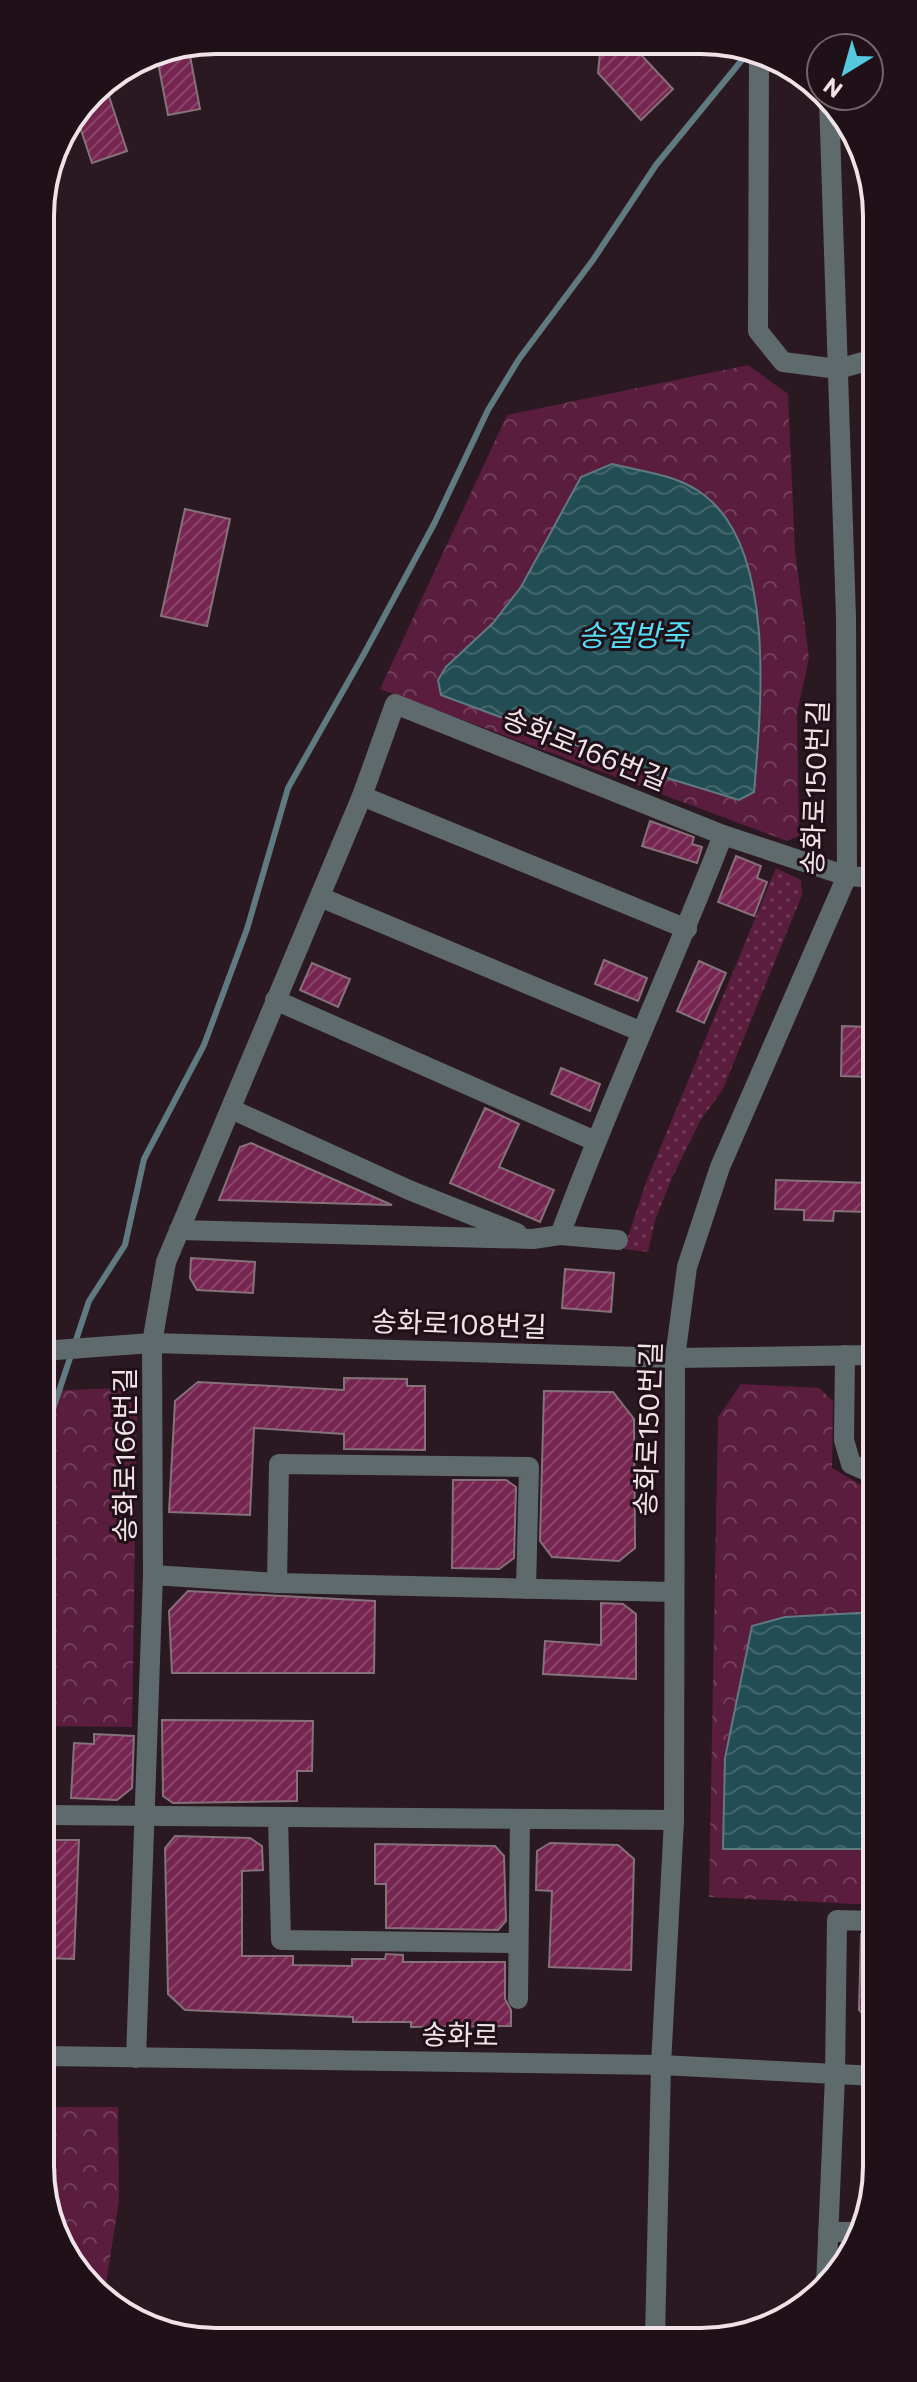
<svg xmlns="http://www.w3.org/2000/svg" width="917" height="2382" font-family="Commissioner,'Noto Sans KR',sans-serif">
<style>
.grass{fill:url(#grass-dots)}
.park{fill:url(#park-crowns)}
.water{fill:url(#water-waves);stroke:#607a81;stroke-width:2}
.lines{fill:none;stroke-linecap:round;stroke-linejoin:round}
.stream{stroke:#607a81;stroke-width:6}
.building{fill:url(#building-hatch);stroke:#86717a;stroke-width:2}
.minor{stroke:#5f6a6c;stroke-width:20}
.labels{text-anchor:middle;stroke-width:6;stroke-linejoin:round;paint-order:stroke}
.street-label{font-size:28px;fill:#efe3e8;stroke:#201018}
.water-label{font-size:30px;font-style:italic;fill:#54ddf5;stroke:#201018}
.rim{fill:none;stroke:#efe3e8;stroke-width:4}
</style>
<defs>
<pattern id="grass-dots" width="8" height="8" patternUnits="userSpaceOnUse" patternTransform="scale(2)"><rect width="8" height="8" fill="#5b1d3e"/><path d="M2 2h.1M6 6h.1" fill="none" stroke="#733e5a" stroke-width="1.8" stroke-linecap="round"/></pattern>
<pattern id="park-crowns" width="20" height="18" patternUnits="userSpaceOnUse" patternTransform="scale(2)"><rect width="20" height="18" fill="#5b1d3e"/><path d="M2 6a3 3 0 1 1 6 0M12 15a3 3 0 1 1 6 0" fill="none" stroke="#733e5a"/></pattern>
<pattern id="water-waves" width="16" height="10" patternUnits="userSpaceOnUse" patternTransform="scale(2)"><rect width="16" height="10" fill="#234d55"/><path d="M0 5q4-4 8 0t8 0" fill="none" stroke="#43666d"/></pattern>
<pattern id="building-hatch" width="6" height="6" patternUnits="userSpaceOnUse" patternTransform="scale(2)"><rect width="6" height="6" fill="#752550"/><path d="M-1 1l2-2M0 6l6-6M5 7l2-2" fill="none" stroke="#894469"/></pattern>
</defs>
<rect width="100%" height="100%" fill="#2a1921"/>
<!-- grass -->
<path class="grass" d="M776 868 801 880 802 895 723 1089 700 1121 672 1178 655 1220 648 1252 624 1249 647 1180Z"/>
<!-- park -->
<g class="park">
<path d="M748 365 788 394 795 551 809 658 797 713 799 836 787 841 380 689 507 415Z"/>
<path d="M741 1384 819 1388 833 1401 832 1468 866 1488H876V1905L709 1897 718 1417Z"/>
<path d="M121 1388 137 1404 132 1727 43 1726 42 1391Z"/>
<path d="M43 2107H118L119 2200 104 2297 92 2291 43 2201Z"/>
</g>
<!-- water -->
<g class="water">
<path d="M612 464C643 472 677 474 704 495 777 550 761 710 754 792L739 800 651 773 441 695 438 680 446 667 493 623 521 587 581 477Z"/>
<path d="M876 1612V1849H723L725 1758 752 1626 785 1617Z"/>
</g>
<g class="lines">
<!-- stream -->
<path class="stream" d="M42 1442 89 1301 125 1245 144 1159 204 1045 247 929 288 788 365 652 434 524 488 410 519 359 593 260 656 165 742 60"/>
</g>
<!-- building -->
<g class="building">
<path d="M601 43H630L673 89 641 120 598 73Z"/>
<path d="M188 45 200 109 168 115 156 52Z"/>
<path d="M104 81 127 151 92 163 76 115Z"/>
<path d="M185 509 230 519 207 626 161 616Z"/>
<path d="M650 821 694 837 692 844 702 847 697 863 642 846Z"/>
<path d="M736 856 761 866 757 878 767 882 754 916 718 902Z"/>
<path d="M604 960 647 978 638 1001 595 984Z"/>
<path d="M699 961 726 973 704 1023 677 1011Z"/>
<path d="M312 963 350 979 338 1007 300 990Z"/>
<path d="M842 1026 870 1027V1077L841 1076Z"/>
<path d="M561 1068 600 1084 590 1111 551 1094Z"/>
<path d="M485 1108 519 1124 499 1167 554 1190 540 1222 450 1183Z"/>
<path d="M251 1143 392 1205H391L219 1200 240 1147Z"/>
<path d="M776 1180 869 1183 868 1212 834 1211 833 1221 804 1220V1210L775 1209Z"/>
<path d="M191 1258 255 1262 253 1293 197 1290 190 1278Z"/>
<path d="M565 1269 614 1273 611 1312 562 1308Z"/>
<path d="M344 1378 407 1379V1386H425V1450L344 1449V1434L254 1428 250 1515 169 1512 175 1401 198 1382 344 1390Z"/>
<path d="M544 1391 613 1392 634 1419 635 1548 619 1561 552 1557 540 1541Z"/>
<path d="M453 1480H506L516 1487 514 1558 499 1569 452 1568Z"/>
<path d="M188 1591 375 1601 374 1673H172L169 1611Z"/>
<path d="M601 1603 623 1604 636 1614V1679L543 1674 545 1641 601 1645Z"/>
<path d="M162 1720 313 1721 312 1771H297V1801L173 1803 163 1796Z"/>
<path d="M94 1734 134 1736 132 1788 117 1800 71 1798 74 1743 94 1744Z"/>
<path d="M175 1836 250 1838 262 1846 263 1870 242 1871V1956H293V1965L352 1966V1959H385L386 1954 403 1955V1962H505V1999L511 2010V2026L411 2027V2022H353V2017L185 2010 168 1994 165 1848Z"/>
<path d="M43 1840H79L74 1959 43 1958Z"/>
<path d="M550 1843 618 1845 634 1859 631 1970 549 1967 552 1891 536 1890 537 1851Z"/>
<path d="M375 1844 495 1846 504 1856 506 1921 498 1930 386 1928V1884H375Z"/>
<path d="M861 1934H876V2029L859 2010Z"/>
</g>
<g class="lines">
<!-- minor -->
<g class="minor">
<path d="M759 56 758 331 783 362 838 369 874 359"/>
<path d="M362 796 687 929"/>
<path d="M320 897 642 1032"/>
<path d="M275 1000 595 1141"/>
<path d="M231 1109 409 1190 517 1233"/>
<path d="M179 1230 533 1239 560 1235 618 1240"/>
<path d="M560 1235C610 1100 671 969 723 835"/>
<path d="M42 1351 152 1343 675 1358 875 1355"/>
<path d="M845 1355 844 1440 851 1464 876 1475"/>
<path d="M153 1575 277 1583 673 1592"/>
<path d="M277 1583 279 1464 529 1467 526 1589"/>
<path d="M43 1815 674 1820"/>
<path d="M278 1817 281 1940 518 1943"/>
<path d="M518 1999 520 1819"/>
<path d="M43 2056 661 2065 876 2076"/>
<path d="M136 2058 153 1575 152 1343 166 1262 362 796 395 704 723 835 847 876 875 878"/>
<path d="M828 2232H854"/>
<path d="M826 2286 835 2076 837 1920 876 1921"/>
<path d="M655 2339 661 2065 674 1820 675 1358 687 1267 720 1167 847 876 846 618 829 99"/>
</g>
</g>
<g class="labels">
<!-- street labels -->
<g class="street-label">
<text transform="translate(585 749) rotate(22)" y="10">송화로166번길</text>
<text transform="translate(815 788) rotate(-88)" y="10">송화로150번길</text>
<text transform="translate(459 1324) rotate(2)" y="10">송화로108번길</text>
<text transform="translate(648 1429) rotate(-88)" y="10">송화로150번길</text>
<text transform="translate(125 1455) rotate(-90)" y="10">송화로166번길</text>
<text transform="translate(460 2035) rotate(1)" y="10">송화로</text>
</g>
<!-- water labels -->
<g class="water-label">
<text x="633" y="646">송절방죽</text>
</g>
</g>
<!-- crop -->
<path d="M0 0H917V2382H0ZM216 54H701A162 162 0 0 1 863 216V2166A162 162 0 0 1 701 2328H216A162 162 0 0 1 54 2166V216A162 162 0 0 1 216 54Z" fill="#201018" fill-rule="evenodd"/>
<path class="rim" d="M216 54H701A162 162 0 0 1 863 216V2166A162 162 0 0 1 701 2328H216A162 162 0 0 1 54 2166V216A162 162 0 0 1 216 54Z"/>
<!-- north arrow -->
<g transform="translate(845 72) rotate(217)"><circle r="38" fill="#201018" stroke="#73646b" stroke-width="2"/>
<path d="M0-6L14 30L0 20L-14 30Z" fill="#55cadf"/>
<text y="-12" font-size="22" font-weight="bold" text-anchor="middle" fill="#efe3e8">N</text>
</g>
</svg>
